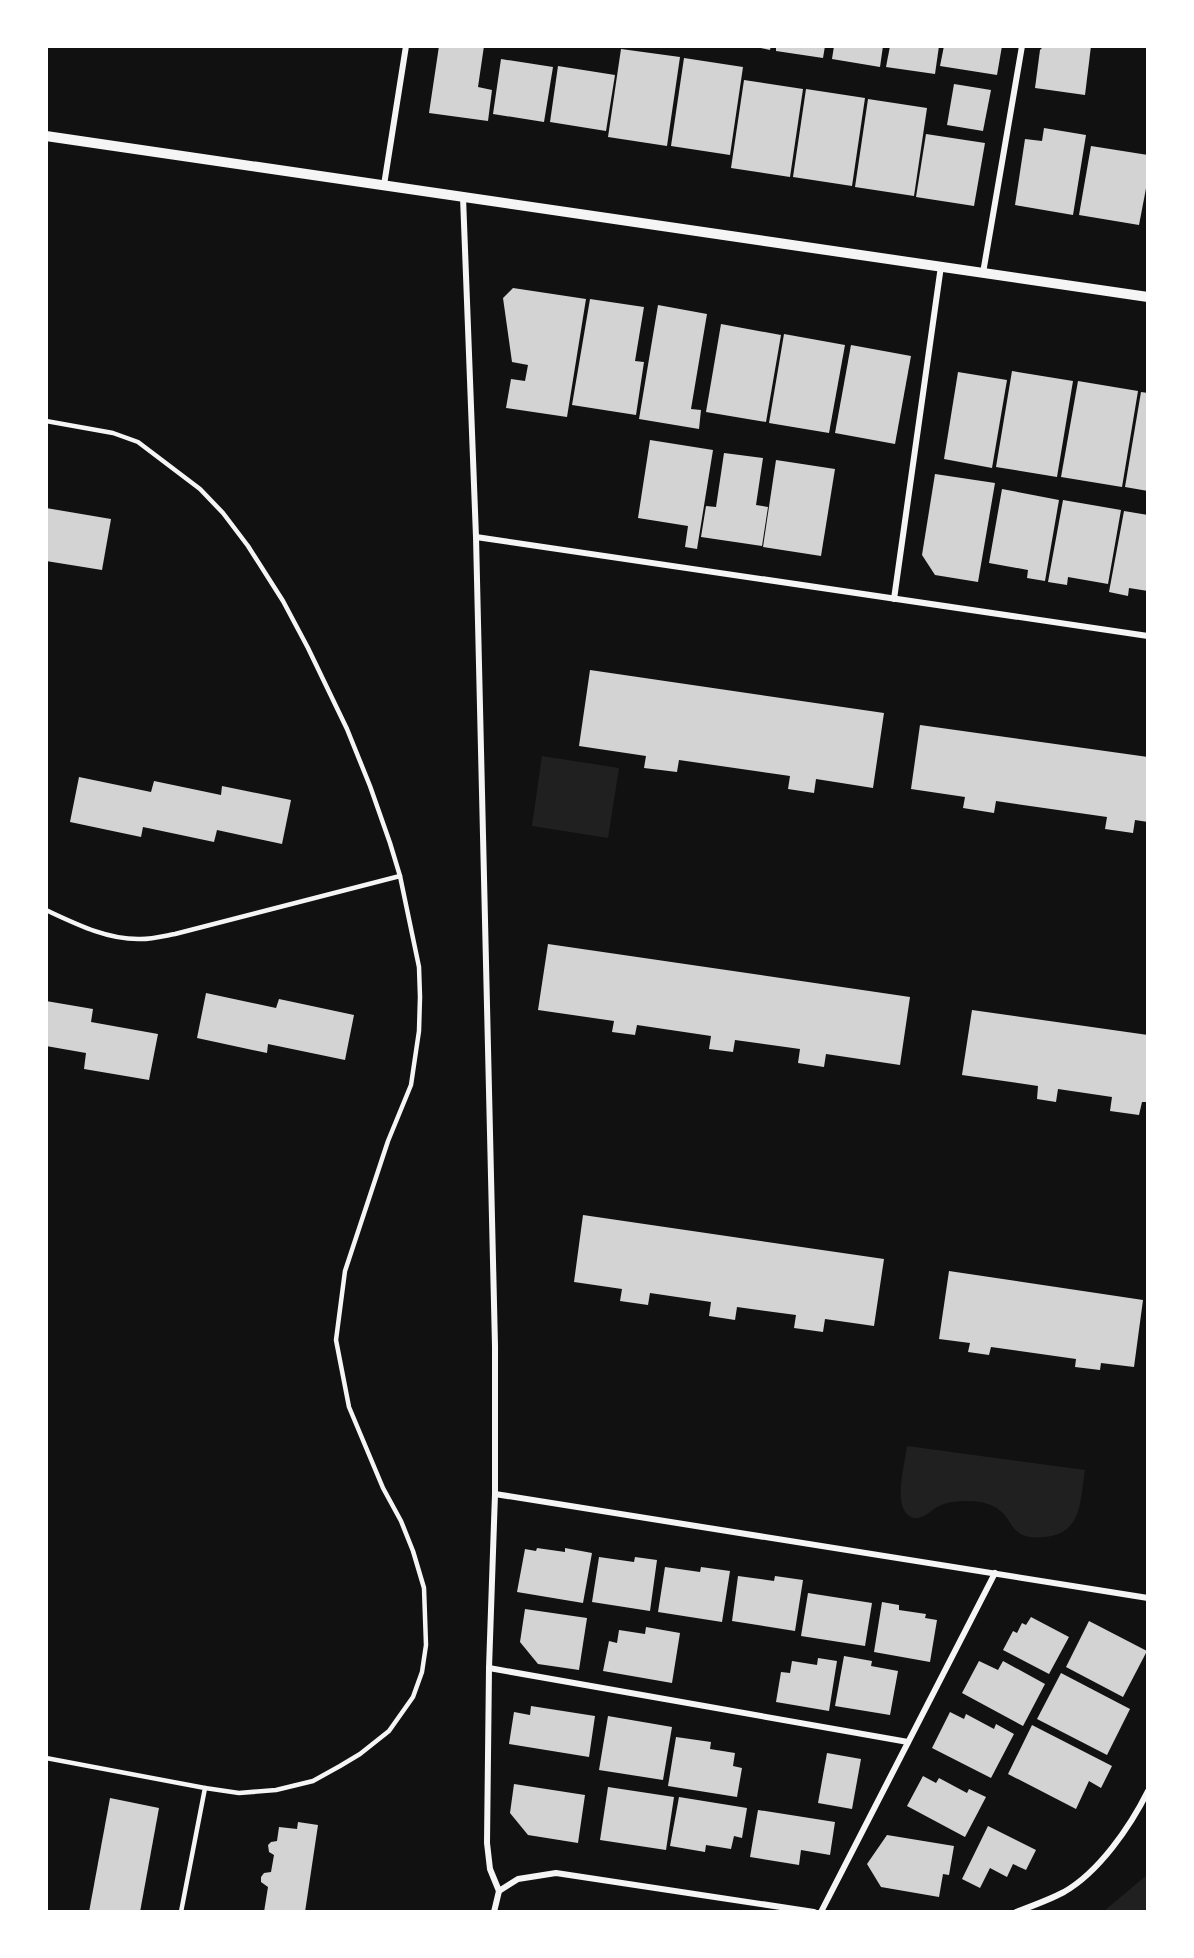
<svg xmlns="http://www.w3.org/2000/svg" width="1194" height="1958" font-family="'PT Sans Narrow',sans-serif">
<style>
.green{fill:#202020}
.building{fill:#d3d3d3}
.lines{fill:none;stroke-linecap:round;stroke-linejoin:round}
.service{stroke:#f5f5f5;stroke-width:4.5}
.minor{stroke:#f5f5f5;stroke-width:6}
.tertiary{stroke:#f5f5f5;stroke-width:10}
</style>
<rect width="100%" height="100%" fill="#111"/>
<!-- green -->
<g class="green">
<path d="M542 756 619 768 608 838 532 826Z"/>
<path d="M907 1446 1085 1470C1080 1500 1083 1534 1044 1537 1036 1538 1025 1538 1018 1532 1013 1528 1010 1523 1007 1518 997 1504 982 1501 966 1501 957 1501 947 1502 939 1506 929 1511 919 1525 907 1514 894 1501 905 1463 907 1446Z"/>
<path d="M1147 1875V1911H1104Z"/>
</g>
<!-- building -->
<g class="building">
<path d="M439 46H484L478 87 492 90 488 121 429 113Z"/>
<path d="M752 46H771L770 50Z"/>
<path d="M776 46H825L823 58 776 51Z"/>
<path d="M834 46H883L880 67 832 59Z"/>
<path d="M890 46H939L935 74 886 67Z"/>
<path d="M944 46H1002L997 75 940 66Z"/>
<path d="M1044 46H1091L1085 95 1035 88 1040 50Z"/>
<path d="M621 49 680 57 667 146 608 137Z"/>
<path d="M684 58 743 67 730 155 671 146Z"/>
<path d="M501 59 553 67 544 122 493 114Z"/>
<path d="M558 66 615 75 606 131 550 122Z"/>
<path d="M744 80 803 89 790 177 731 168Z"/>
<path d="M954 84 991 90 983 131 947 125Z"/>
<path d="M806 89 865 98 852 186 793 177Z"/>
<path d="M868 99 927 108 914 196 855 187Z"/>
<path d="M1044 128 1086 135 1073 215 1015 205 1025 139 1042 141Z"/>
<path d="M926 134 985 143 974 206 916 197Z"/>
<path d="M1091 146 1148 155V178L1139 225 1079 215Z"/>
<path d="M513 288 586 299 567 417 506 408 511 379 525 381 528 365 512 362 503 298Z"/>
<path d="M590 299 644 307 635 361 644 362 636 415 572 405Z"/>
<path d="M658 305 707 314 691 409 701 410 699 429 639 419Z"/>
<path d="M721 324 781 335 766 422 706 412Z"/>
<path d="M784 334 845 345 829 433 769 423Z"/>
<path d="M851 345 911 356 895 444 835 433Z"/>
<path d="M1012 371 1073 381 1057 477 996 467Z"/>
<path d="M958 372 1007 380 992 468 944 459Z"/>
<path d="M1078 381 1138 391 1122 487 1061 477Z"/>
<path d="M1141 392 1148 393V491L1125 487Z"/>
<path d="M650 440 713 450 697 549 685 547 688 526 638 518Z"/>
<path d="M724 453 763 458 756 505 768 507 762 546 701 537 706 506 716 507Z"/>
<path d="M776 460 835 469 821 556 763 547Z"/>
<path d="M935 474 995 483 978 582 935 575 922 555Z"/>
<path d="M1002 489 1059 500 1045 581 1027 578 1028 570 989 563Z"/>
<path d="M1063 500 1121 510 1108 584 1068 577 1067 585 1048 582Z"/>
<path d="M46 508 111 519 102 570 46 561Z"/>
<path d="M1124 511 1148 515V591L1129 588 1128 596 1109 592Z"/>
<path d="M590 670 884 713 873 788 816 779 814 793 788 789 790 776 679 760 677 772 644 768 646 756 579 746Z"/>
<path d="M920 725 1148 757V822L1135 820 1133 833 1105 829 1107 817 996 801 994 813 963 808 965 797 911 789Z"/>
<path d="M79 777 151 792 154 781 221 795 222 786 291 800 282 844 217 830 214 842 143 827 141 837 70 822Z"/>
<path d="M548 944 910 997 900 1065 826 1054 824 1067 798 1063 800 1049 735 1040 733 1052 709 1049 711 1036 637 1025 635 1035 612 1032 614 1021 538 1010Z"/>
<path d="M206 993 276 1008 279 999 354 1015 345 1060 268 1044 267 1053 197 1038Z"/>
<path d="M46 1001 93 1009 91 1022 158 1034 149 1080 84 1069 86 1053 46 1046Z"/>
<path d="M972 1010 1148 1035V1102H1142L1139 1115 1110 1111 1112 1097 1058 1089 1056 1102 1037 1099 1038 1086 962 1075Z"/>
<path d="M583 1215 884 1259 874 1326 825 1319 823 1332 794 1328 796 1315 737 1307 735 1320 709 1316 711 1302 650 1293 648 1305 620 1301 622 1289 574 1282Z"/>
<path d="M949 1271 1143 1300 1134 1367 1101 1363 1100 1370 1075 1367 1076 1359 991 1347 989 1355 968 1352 970 1343 939 1339Z"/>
<path d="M537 1548 565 1552V1548L592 1553 583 1603 517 1592 525 1549 536 1551Z"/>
<path d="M599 1557 634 1562 635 1557 657 1560 650 1611 592 1602Z"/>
<path d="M665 1567 700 1572 701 1567 730 1571 722 1622 658 1612Z"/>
<path d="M738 1576 774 1581 775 1576 803 1580 795 1631 732 1621Z"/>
<path d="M808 1593 872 1603 865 1646 801 1636Z"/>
<path d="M882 1602 899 1605V1610L926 1614 925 1618 937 1620 930 1662 874 1652Z"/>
<path d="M525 1609 587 1618 579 1670 538 1664 520 1642Z"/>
<path d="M1031 1617 1069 1637 1049 1674 1003 1650 1013 1631 1017 1633 1022 1623 1026 1625Z"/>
<path d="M1089 1621 1147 1651 1123 1697 1066 1667Z"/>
<path d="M646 1627 680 1633 672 1683 603 1671 609 1641 617 1643 619 1630 645 1634Z"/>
<path d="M844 1656 872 1661 871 1666 898 1671 890 1715 835 1706Z"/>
<path d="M818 1658 837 1661 829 1711 776 1702 781 1672 790 1673 792 1661 817 1665Z"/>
<path d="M979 1661 998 1670 1003 1661 1045 1684 1023 1726 962 1693Z"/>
<path d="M1061 1673 1130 1709 1107 1755 1037 1719Z"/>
<path d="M531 1706 595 1716 589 1757 509 1744 514 1712 530 1715Z"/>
<path d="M950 1712 964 1719 966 1714 994 1729 996 1724 1014 1734 991 1778 932 1748Z"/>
<path d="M608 1716 672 1727 663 1780 599 1770Z"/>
<path d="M1032 1725 1112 1766 1101 1788 1089 1781 1076 1809 1008 1774Z"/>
<path d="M676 1737 711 1742 710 1749 735 1753 733 1766 742 1768 737 1797 668 1786Z"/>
<path d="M827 1753 861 1759 852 1809 818 1803Z"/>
<path d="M923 1776 936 1783 939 1778 967 1793 969 1789 986 1797 965 1837 907 1806Z"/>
<path d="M514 1784 585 1795 578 1843 528 1835 510 1813Z"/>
<path d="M608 1787 674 1797 666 1850 600 1840Z"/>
<path d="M679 1797 747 1808 742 1838 734 1836 731 1849 706 1845 705 1852 670 1846Z"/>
<path d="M110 1798 159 1808 140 1912H89Z"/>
<path d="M758 1810 835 1822 830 1855 801 1850 799 1865 750 1857Z"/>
<path d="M298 1822 318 1825 305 1912H264L268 1887 261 1882V1877L264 1873 271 1872 274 1855 269 1852 268 1845 271 1842 277 1841 279 1827 297 1829Z"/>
<path d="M988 1826 1036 1850 1026 1870 1013 1864 1007 1877 990 1868 980 1888 962 1879Z"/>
<path d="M887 1835 954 1846 949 1875 943 1874 939 1897 881 1887 867 1864Z"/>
</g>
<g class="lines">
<!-- service -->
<g class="service">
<path d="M46 421 113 433 138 442 200 489 223 513 248 546 283 601 308 648 347 729 370 786 390 843 400 876 419 967 420 997 419 1031 411 1085 388 1141 345 1271 336 1340 349 1407 383 1488 401 1521 413 1551 424 1588 426 1645 422 1672 413 1697 389 1731 360 1754 340 1766 313 1781 276 1790 239 1793 205 1788"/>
<path d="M46 910C76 924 108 940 141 939 152 939 164 936 175 934L400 876"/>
<path d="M46 1758 205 1788 181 1912"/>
</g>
<!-- minor -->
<g class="minor">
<path d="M384 185 406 46"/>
<path d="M463 197 476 537 495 1346V1494L489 1668 487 1843 490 1869 499 1891 518 1879 556 1873 814 1912"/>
<path d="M983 273 1022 46"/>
<path d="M476 537 1148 636"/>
<path d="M894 599 941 266"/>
<path d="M495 1494 1148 1598"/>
<path d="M489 1668 908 1742"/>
<path d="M494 1912 499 1891"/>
<path d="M821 1912 995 1573"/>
<path d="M1016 1912C1032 1906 1049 1900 1064 1892 1099 1872 1130 1827 1148 1791"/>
</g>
<!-- tertiary -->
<path class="tertiary" d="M46 136 1148 297"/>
</g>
<!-- border -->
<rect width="1194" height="1958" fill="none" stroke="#ffffff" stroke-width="96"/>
</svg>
